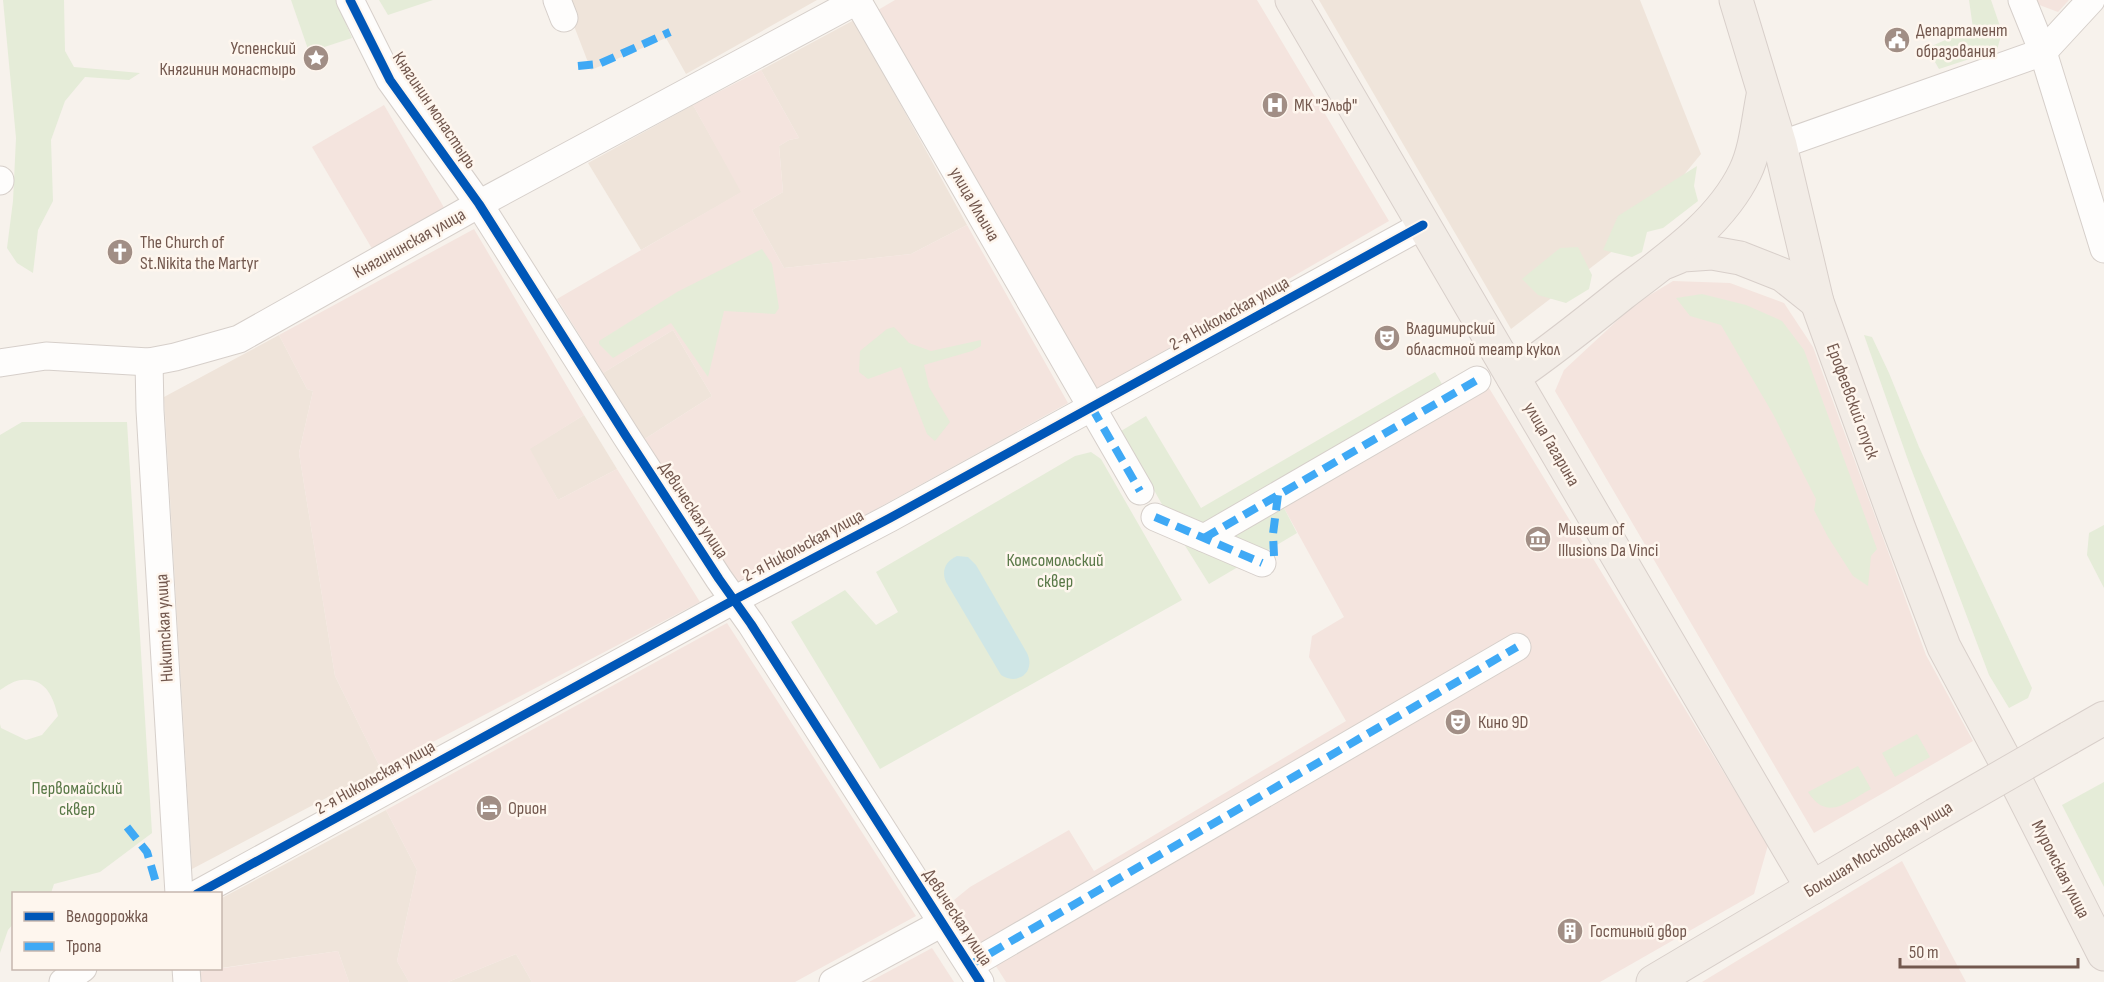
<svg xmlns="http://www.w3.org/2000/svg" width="2104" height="982" font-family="'Sofia Sans Condensed',sans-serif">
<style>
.residential{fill:#efe4da}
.commercial{fill:#f4e4de}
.green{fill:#e5ecd8}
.water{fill:#cfe6e6}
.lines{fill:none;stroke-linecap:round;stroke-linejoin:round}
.minor-casing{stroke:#d6cfca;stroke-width:29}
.major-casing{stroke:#d8cfca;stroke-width:35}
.minor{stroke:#fefdfc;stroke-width:27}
.major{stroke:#f2ece6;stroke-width:33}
.major-bridge-casing{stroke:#d8cfca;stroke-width:35;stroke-linecap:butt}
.major-bridge{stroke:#f2ece6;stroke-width:33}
.quiet{stroke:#3fa9f5;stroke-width:8;stroke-dasharray:15 8;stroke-linecap:butt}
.cycleway-casing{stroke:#fef6ee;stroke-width:13}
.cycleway{stroke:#0057b8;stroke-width:9}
.labels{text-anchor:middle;stroke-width:5;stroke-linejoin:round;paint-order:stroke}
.poi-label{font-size:18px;fill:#73584e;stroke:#fef6ee;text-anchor:start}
.street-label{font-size:18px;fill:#73584e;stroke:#fef6ee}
.park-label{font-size:18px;fill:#597847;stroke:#fef6ee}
</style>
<rect width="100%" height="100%" fill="#f7f2ec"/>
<!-- residential -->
<g class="residential">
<path d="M564 0H817L686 74 666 38 591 70Z"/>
<path d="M1319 0H1640L1701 154 1636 233 1511 329Z"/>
<path d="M854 20 967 225 911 254 784 268 752 210 783 192 779 146 789 140 799 138 761 70Z"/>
<path d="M693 105 742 192 641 250 588 163Z"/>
<path d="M673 330 712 396 643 440 603 373Z"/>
<path d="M279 335 307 389 313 391 299 453 335 676 381 769 192 869 164 397Z"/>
<path d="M584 415 617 469 558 500 529 449Z"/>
<path d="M386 810 417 870 397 961 409 982H349L338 951 221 968 220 899Z"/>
<path d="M516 954 532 982H448Z"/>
</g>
<!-- commercial -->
<g class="commercial">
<path d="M895 0H1257L1389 221 1095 391 878 10Z"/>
<path d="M2033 0H2069L2058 12 2034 3Z"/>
<path d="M761 70 799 138 789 140 779 146 783 192 752 210 784 268 911 254 967 225 1068 403 737 586 643 440 712 396 673 330 603 373 557 299 741 192 693 105Z"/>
<path d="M384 105 446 211 374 252 312 147Z"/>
<path d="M474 229 584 415 530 449 558 500 617 469 700 602 381 769 335 676 299 453 313 391 307 389 279 335Z"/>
<path d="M1673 281 1730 283 1784 303 1813 347 1926 655 1973 741 1814 833 1555 391 1564 370 1635 304Z"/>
<path d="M1489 388 1768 845 1754 894 1600 982H1006L954 900 970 887 1069 830 1094 871 1346 721 1309 657 1312 636 1344 617 1284 508Z"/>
<path d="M727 623 916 916 795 982H532L516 954 448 982H409L397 961 417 870 386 810Z"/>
<path d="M1902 861 1966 982H1702L1872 879Z"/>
<path d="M932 948 954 982H869Z"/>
<path d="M338 951 349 982H198L197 972Z"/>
</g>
<!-- green -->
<g class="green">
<path d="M3 0H64L65 51 74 67 140 73 129 80 85 77 65 101 51 140 53 201 38 230 33 273 17 263 7 248 13 201 16 138Z"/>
<path d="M291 0H336L352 38 309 52Z"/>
<path d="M379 0H433L388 15Z"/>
<path d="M1969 0H1991L2002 32 1997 50 1939 69 1927 48 1973 28Z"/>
<path d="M1697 166 1694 186 1698 201 1663 228 1647 232 1642 252 1632 257 1603 250 1618 216Z"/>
<path d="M1578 247 1592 275 1589 289 1566 303 1538 295 1522 279 1560 248Z"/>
<path d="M762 249 772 264 779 308 775 314 724 311 708 377 671 323 613 358 599 344V341L677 292Z"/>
<path d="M1702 294 1746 305 1782 321 1804 350 1877 549 1871 556 1868 586 1853 576 1828 537 1814 510 1816 499 1773 414 1721 325 1690 316 1676 298Z"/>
<path d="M894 327 909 343 931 351 981 340V346L972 351 924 365 929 387 950 422 935 441 927 434 901 367 868 379 859 372 860 351 887 329Z"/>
<path d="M1864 335 1872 337 1889 373 1919 447 2032 688 2028 698 2009 708 1989 675 1909 463Z"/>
<path d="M1435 372 1446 391 1206 529 1164 508 1121 431 1146 416 1201 508Z"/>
<path d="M22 422H127L152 833 100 872 54 884 51 893 14 894 13 924 8 930 0 953V724L1 728 26 740 42 735 58 716C53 697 46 678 22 680 15 680 6 686 0 690V435Z"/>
<path d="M1091 452 1101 459 1182 600 880 769 791 622 845 590 876 625 898 612 876 572 1075 456Z"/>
<path d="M1284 508 1297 533 1263 553 1229 539Z"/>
<path d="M2104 525V588L2087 555 2089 533Z"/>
<path d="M1179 536 1243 564 1209 584Z"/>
<path d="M1917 734 1930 757 1895 777 1882 753Z"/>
<path d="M1858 766 1871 789C1847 802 1827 822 1808 792Z"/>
<path d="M2104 782V887L2062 805Z"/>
</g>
<!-- water -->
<path class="water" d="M957 556 968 557 976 565 1027 653C1036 672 1018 686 1001 675L946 582C941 570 946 561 957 556Z"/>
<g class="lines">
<defs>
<g id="minor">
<path d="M350 0 390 80 479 204 626 436 719 579 751 624 980 982"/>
<path d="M557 0 564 18"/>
<path d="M857 0 1140 491"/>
<path d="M2022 0 2043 52 2104 249"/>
<path d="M1780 145 2043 52 2091 0"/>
<path d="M0 180V181"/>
<path d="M149 362 150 410 179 894"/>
<path d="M0 363 46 356 149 362 175 357 239 339 479 204 858 0"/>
<path d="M1155 517 1262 563"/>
<path d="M1204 538 1477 380"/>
<path d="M197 894 734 600 890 518 1423 225"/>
<path d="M970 965 1517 647"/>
<path d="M186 968 187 982"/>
<path d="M63 982 83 968"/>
<path d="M833 982 942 923"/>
</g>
<g id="major">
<path d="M1292 0 1812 888"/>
<path d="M1736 0 1780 145 1817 302 1898 526 1944 647 2017 783 2104 954"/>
<path d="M1666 262 1683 255 1712 253 1740 258 1783 275 1817 302"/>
<path d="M1513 377C1551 351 1586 323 1622 294 1666 260 1720 224 1745 172 1756 149 1758 121 1763 96"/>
<path d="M2069 738 2104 718"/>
<path d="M1653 982 1935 815"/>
</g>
</defs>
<!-- minor casing -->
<use href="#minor" class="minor-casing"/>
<!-- major casing -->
<use href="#major" class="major-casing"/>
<!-- minor -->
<use href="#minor" class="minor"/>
<!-- major -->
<use href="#major" class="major"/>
<defs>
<path id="major-bridge" d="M1935 815 2069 738"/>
</defs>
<!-- major-bridge casing -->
<use href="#major-bridge" class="major-bridge-casing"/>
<!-- major-bridge -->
<use href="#major-bridge" class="major-bridge"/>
<!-- quiet -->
<g class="quiet">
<path d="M578 66 599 64 670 32"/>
<path d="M1092 408 1140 491"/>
<path d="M1155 517 1262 563"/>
<path d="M1204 538 1477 380"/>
<path d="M1274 556 1273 534 1278 495"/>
<path d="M127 827 147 852 157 886"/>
<path d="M970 965 1517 647"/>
</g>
<defs>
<g id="cycleway">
<path d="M350 0 390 80 479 204 626 436 719 579 751 624 980 982"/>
<path d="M197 894 734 600 890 518 1423 225"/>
</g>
</defs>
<!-- cycleway casing -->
<use href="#cycleway" class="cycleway-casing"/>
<!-- cycleway -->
<use href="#cycleway" class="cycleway"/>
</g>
<!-- icons -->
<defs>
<symbol id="civic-disc" viewBox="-11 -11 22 22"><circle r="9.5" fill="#a18e85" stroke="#fef6ee"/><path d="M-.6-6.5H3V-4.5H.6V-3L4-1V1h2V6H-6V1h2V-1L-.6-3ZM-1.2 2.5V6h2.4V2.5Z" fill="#fff"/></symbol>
<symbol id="sight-disc" viewBox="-11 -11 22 22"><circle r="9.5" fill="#a18e85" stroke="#fef6ee"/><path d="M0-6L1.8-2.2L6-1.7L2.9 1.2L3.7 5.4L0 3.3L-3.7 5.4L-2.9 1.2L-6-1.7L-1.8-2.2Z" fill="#fff"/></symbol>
<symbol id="hospital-disc" viewBox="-11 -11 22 22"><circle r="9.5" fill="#a18e85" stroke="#fef6ee"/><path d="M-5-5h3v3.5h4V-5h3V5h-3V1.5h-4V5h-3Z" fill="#fff"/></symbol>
<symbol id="church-disc" viewBox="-11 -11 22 22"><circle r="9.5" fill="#a18e85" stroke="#fef6ee"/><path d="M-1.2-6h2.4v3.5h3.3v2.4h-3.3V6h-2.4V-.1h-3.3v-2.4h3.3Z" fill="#fff"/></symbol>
<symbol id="theatre-disc" viewBox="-11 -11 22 22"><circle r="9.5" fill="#a18e85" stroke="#fef6ee"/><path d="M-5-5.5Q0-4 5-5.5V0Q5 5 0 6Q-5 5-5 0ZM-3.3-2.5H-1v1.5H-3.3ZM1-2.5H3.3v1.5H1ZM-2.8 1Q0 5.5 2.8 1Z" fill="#fff"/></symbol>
<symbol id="museum-disc" viewBox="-11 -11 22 22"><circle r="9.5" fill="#a18e85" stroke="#fef6ee"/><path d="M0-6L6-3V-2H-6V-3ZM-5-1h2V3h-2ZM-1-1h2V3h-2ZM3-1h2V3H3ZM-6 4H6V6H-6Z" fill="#fff"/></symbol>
<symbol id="hotel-disc" viewBox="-11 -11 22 22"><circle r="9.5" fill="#a18e85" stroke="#fef6ee"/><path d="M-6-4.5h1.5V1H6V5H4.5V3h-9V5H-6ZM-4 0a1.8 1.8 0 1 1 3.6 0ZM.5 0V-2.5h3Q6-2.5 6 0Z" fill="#fff"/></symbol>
<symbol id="building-disc" viewBox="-11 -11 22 22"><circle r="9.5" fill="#a18e85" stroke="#fef6ee"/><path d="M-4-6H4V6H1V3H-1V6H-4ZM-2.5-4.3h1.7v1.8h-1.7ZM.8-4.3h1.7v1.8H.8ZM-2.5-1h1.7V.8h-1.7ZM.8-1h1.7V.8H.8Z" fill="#fff"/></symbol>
</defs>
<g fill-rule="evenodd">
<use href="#civic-disc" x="1882" y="25" width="30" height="30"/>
<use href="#sight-disc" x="301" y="43" width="30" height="30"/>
<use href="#hospital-disc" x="1260" y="90" width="30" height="30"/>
<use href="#church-disc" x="105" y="237" width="30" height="30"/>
<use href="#theatre-disc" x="1372" y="323" width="30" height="30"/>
<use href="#museum-disc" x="1523" y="524" width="30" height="30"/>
<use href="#theatre-disc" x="1443" y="707" width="30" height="30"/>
<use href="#hotel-disc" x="474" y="793" width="30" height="30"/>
<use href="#building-disc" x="1555" y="916" width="30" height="30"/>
</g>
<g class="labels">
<!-- poi labels -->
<g class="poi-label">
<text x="1916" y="36">Департамент<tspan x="1916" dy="21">образования</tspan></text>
<text x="296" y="54" text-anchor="end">Успенский<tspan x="296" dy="21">Княгинин монастырь</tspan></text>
<text x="1294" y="111">МК "Эльф"</text>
<text x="140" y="248">The Church of<tspan x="140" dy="21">St.Nikita the Martyr</tspan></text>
<text x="1406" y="334">Владимирский<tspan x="1406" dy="21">областной театр кукол</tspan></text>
<text x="1558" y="535">Museum of<tspan x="1558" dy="21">Illusions Da Vinci</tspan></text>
<text x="1478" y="728">Кино 9D</text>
<text x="508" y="814">Орион</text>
<text x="1590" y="937">Гостиный двор</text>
</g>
<!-- street labels -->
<g class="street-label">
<text transform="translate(435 110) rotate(56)" y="6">Княгинин монастырь</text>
<text transform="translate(975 204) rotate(60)" y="6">улица Ильича</text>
<text transform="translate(409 243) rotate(-29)" y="6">Княгининская улица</text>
<text transform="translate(1229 313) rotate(-29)" y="6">2-я Никольская улица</text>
<text transform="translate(1853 401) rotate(70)" y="6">Ерофеевский спуск</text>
<text transform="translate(1552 444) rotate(60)" y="6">улица Гагарина</text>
<text transform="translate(694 510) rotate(57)" y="6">Девическая улица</text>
<text transform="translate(803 545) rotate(-28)" y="6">2-я Никольская улица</text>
<text transform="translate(164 628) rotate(-93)" y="6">Никитская улица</text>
<text transform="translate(375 777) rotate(-29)" y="6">2-я Никольская улица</text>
<text transform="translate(1878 849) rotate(-31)" y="6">Большая Московская улица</text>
<text transform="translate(2061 869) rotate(63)" y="6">Муромская улица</text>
<text transform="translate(958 917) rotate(57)" y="6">Девическая улица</text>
</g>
<!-- park labels -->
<g class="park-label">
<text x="1055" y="566">Комсомольский<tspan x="1055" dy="21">сквер</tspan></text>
<text x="77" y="794">Первомайский<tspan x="77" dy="21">сквер</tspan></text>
</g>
</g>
<!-- legend -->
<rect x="12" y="892" width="210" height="78" fill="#fef6ee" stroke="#c6b7ae" stroke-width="1.5"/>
<rect x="24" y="912" width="30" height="9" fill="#0057b8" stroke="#c6b7ae" stroke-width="1.5"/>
<text x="66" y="922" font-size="18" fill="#73584e">Велодорожка</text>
<rect x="24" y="942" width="30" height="9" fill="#3fa9f5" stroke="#c6b7ae" stroke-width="1.5"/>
<text x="66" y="952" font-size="18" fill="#73584e">Тропа</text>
<!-- scale -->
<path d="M1900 958v9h178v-9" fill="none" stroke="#73584e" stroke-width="3"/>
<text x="1909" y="958" font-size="18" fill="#73584e" stroke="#fef6ee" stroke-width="4.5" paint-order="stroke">50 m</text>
</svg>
